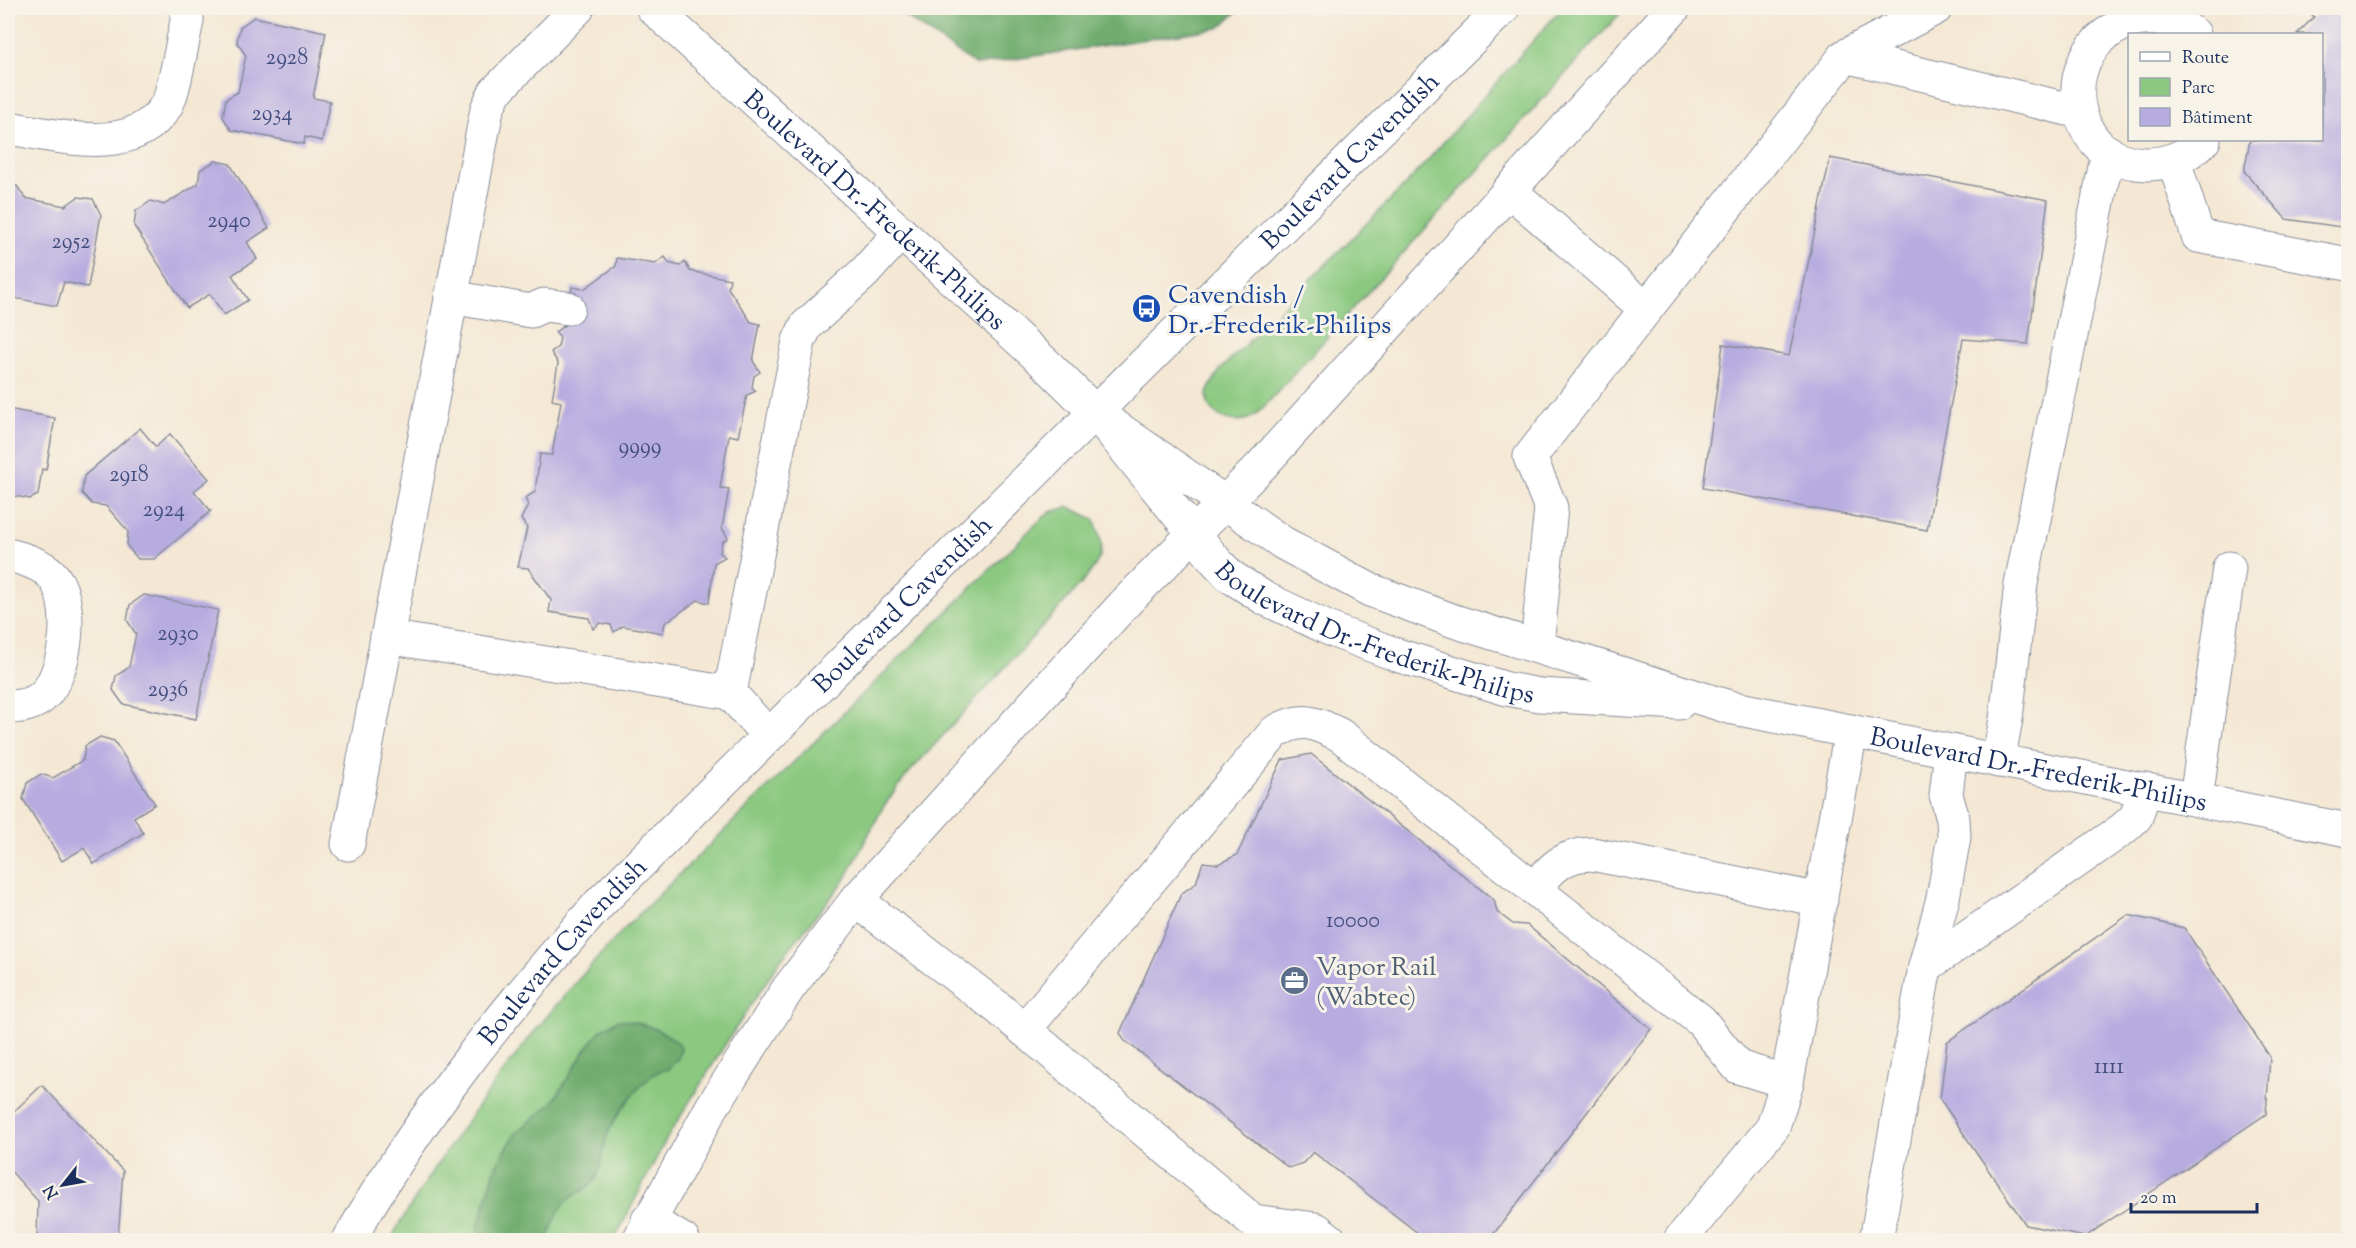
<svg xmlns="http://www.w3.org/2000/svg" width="2356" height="1248" font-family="'Sorts Mill Goudy',serif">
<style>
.green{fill:#8bc980;stroke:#537c6f;stroke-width:1.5}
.forest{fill:#70ad6e;stroke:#466e66;stroke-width:1.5}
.building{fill:#b7ace0}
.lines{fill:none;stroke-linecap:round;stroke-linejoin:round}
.minor-casing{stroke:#888c99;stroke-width:35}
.major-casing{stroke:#888c99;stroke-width:35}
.minor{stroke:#fff;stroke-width:33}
.major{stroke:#fff;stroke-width:33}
.labels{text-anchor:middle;stroke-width:6;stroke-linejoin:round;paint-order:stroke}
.number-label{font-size:22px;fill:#424e7e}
.street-label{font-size:26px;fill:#1b2f5e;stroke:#f7f3e8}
.transit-label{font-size:26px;fill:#164399;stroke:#f7f3e8;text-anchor:start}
.service-label{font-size:26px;fill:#4e5e75;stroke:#f7f3e8;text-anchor:start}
</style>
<rect width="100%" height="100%" fill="#f7f3e8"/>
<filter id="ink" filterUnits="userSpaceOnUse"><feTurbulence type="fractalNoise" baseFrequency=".0167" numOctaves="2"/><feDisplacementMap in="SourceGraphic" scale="12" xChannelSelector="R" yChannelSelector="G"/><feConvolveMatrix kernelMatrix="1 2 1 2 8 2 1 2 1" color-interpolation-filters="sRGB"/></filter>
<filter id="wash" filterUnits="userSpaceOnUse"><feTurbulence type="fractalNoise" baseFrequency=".008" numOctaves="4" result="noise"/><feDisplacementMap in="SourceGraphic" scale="24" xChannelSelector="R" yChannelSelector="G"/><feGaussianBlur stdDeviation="1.35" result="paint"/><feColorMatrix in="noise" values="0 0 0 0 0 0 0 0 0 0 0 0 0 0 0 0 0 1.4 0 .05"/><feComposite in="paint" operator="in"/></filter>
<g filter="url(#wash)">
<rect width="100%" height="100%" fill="#f4e8d4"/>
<!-- green -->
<g class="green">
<path d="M1562 8H1625L1265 406C1261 409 1255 416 1250 418 1233 427 1201 413 1208 391 1211 384 1217 376 1220 370L1411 179Z"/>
<path d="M1069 507 1094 519C1107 552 1103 556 1082 583L907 775 883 807 845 880 781 959 728 1040 667 1138 614 1240H390C457 1127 537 1021 627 926L1037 523 1050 512Z"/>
</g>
<!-- forest -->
<g class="forest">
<path d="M893 8H1241L1219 28 976 65Z"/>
<path d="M618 1020C637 1020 671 1032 681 1048L678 1058 667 1070C648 1068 617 1115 609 1131 602 1145 604 1162 597 1176 592 1188 574 1193 565 1203 556 1214 552 1227 548 1240H482L477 1231 496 1166 516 1133 553 1102 586 1049 601 1030Z"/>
</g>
<g id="blocks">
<!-- building -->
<g class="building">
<path d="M2307 8H2348V228L2286 219 2244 171 2250 140H2322V34H2297L2314 17Z"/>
<path d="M254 17 326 32 313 98 330 101 322 141 305 137 304 144 231 130 223 117 226 99 238 92 246 56 237 42 240 27Z"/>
<path d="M1830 158 2048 200 2028 344 1963 339 1927 530 1703 488 1723 344 1789 356Z"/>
<path d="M215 161 230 164 269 228 247 242 257 259 232 275 248 300 224 315 210 294 187 308 134 226 136 211 151 201 164 205 198 184 200 170Z"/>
<path d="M8 184 17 186 25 198 65 206 78 197 93 199 101 215 88 287 64 282 57 306 8 297Z"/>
<path d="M665 257 669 263 680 266 685 262 690 271 730 279 728 288 751 322 760 324 753 361 760 372 754 376 752 387 756 391 747 395 738 437 729 435 720 488 729 489 722 528 728 538 722 542 720 553 725 557 714 563 709 603 698 600 665 623 663 633 623 626 614 632 611 625 600 623 593 629 589 618 549 612 551 600 528 568 518 567 527 528 521 519 528 505 525 498 535 492 540 454 552 455 561 402 552 400 558 363 551 352 558 347 560 338 555 332 565 325 572 287 584 289 616 266 617 258 655 264Z"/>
<path d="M8 409 55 418 46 470 42 469 38 495 30 499 15 496 8 486Z"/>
<path d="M140 428 156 447 170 434 209 479 194 491 211 511 154 559H138L127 546 128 531 106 506 92 504 82 493 84 476Z"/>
<path d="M144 595 218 610 196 719 123 704 113 690 116 676 129 667 136 634 127 620 130 605Z"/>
<path d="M100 737 114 741 155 804 134 817 143 833 94 864 84 848 62 861 23 799 27 783 41 774 53 778 83 760 85 746Z"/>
<path d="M1311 754 1494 900 1497 912 1513 924 1527 925 1651 1029 1489 1240H1427L1313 1152 1303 1163 1289 1168 1124 1040 1120 1033 1181 894 1196 883 1203 862 1218 864 1237 855 1282 760Z"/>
<path d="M2128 915 2184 928 2270 1057 2266 1114 2085 1237 2026 1225 1940 1099 1947 1042Z"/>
<path d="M42 1085 123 1171 118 1240H37L38 1201 8 1168V1117Z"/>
</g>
</g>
</g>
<g filter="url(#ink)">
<use href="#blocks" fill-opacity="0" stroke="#888c99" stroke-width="1.5"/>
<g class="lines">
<defs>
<g id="minor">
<path id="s1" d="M653 8 1046 364 1096 413 1215 560 1230 576 1264 598 1334 631 1397 655 1507 689 1539 695 1679 703"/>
<path d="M2194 34C2177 20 2151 15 2129 22 2082 38 2064 90 2089 133 2114 174 2174 172 2204 140"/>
<path d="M1845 56 2080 112"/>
<path d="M8 128C57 135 133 159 166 106 174 94 183 38 187 21V8"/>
<path d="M2174 161 2198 236 2348 264"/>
<path d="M1509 190 1646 309"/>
<path d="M451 297 531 311 544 305 568 308"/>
<path id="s2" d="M1096 413 1283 543 1370 590 1454 621 1729 707 2348 830"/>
<path d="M8 555C21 558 39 563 50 573 76 597 68 674 42 697 32 705 20 707 8 707"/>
<path d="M387 637 730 693 799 341 806 326 865 272 900 233"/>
<path d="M1537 645 1551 508 1530 457 1845 56 1936 8"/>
<path d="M730 693 768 735"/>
<path d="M1998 761 2006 719 2021 584 2108 152"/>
<path d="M2196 799 2229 568"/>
<path d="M348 844 487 109 495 92 578 8"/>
<path d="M1534 888C1552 868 1564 854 1592 854L1821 900"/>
<path d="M856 900 997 1007 1253 1221 1316 1229 1330 1240"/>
<path d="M1925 967 2123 829 2136 817 2145 789"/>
<path d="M1024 1030 1275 732C1302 716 1313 722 1340 735L1701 1021 1738 1067 1787 1082"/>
<path d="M648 1220 683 1240"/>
<path d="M1680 1240 1773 1127 1787 1082 1851 731"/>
<path d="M1876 1240 1925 967 1943 898 1954 837 1953 819 1946 795 1951 751"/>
</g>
<g id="major">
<path id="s3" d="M349 1240C418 1118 506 1008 600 903L1503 8"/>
<path d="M639 1240 712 1107 788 989 856 900 1126 602 1261 466 1674 8"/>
</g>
</defs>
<!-- minor casing -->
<use href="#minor" class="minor-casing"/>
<!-- major casing -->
<use href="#major" class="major-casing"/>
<!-- minor -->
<use href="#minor" class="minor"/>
<!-- major -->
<use href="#major" class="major"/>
</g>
</g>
<!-- icons -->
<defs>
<symbol id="bus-disc" viewBox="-11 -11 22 22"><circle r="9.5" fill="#1a4fb4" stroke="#f7f3e8"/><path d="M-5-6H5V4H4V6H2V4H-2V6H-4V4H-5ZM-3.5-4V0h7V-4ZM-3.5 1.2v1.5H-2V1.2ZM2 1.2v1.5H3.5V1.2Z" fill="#fff"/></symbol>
<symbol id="office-disc" viewBox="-11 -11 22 22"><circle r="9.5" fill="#5c6f8a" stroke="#f7f3e8"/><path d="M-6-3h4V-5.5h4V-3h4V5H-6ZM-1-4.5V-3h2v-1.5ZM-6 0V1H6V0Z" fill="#fff"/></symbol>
</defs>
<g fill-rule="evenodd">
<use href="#bus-disc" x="1130" y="292" width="33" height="33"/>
<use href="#office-disc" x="1278" y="964" width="33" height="33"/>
</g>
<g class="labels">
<!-- number labels -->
<g class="number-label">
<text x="287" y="64">2928</text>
<text x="272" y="120">2934</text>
<text x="229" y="227">2940</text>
<text x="71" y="248">2952</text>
<text x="640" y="453">9999</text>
<text x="129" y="481">2918</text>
<text x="164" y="516">2924</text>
<text x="178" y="640">2930</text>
<text x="168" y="696">2936</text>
<text x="1353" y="927">10000</text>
<text x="2109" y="1073">1111</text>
</g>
<!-- street labels -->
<g class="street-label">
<text dy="9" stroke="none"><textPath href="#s3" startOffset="1476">Boulevard Cavendish</textPath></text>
<text dy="9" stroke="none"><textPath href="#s1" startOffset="300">Boulevard Dr.-Frederik-Philips</textPath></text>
<text dy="9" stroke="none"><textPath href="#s3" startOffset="846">Boulevard Cavendish</textPath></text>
<text dy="9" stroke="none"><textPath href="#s1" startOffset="968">Boulevard Dr.-Frederik-Philips</textPath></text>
<text dy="9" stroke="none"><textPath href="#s2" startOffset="1020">Boulevard Dr.-Frederik-Philips</textPath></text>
<text dy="9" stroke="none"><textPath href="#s3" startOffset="360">Boulevard Cavendish</textPath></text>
</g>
<!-- transit labels -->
<g class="transit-label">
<text x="1168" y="303">Cavendish /<tspan x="1168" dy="30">Dr.-Frederik-Philips</tspan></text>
</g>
<!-- service labels -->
<g class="service-label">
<text x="1316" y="975">Vapor Rail<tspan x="1316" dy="30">(Wabtec)</tspan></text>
</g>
</g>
<!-- margin -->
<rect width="2356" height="1248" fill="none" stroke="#f7f3e8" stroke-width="30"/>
<!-- legend -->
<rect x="2128" y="33" width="195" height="108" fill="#f7f3e8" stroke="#9fa5b1" stroke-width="1.5"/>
<rect x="2140" y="52" width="30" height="9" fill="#ffffff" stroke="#9fa5b1" stroke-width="1.5"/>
<text x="2182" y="63" font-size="18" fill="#1b2f5e">Route</text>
<rect x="2140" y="78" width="30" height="18" fill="#8bc980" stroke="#9fa5b1" stroke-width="1.5"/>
<text x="2182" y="93" font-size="18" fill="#1b2f5e">Parc</text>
<rect x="2140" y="108" width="30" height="18" fill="#b7ace0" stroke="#9fa5b1" stroke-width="1.5"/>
<text x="2182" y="123" font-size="18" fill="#1b2f5e">Bâtiment</text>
<!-- north arrow -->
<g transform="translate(63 1185) rotate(239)" stroke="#f7f3e8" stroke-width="4.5" paint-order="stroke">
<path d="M0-4.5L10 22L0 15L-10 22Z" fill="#1b2f5e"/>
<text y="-9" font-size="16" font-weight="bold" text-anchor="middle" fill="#1b2f5e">N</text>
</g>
<!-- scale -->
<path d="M2131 1203v9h126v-9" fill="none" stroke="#1b2f5e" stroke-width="3"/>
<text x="2140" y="1203" font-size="18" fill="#1b2f5e" stroke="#f7f3e8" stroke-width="4.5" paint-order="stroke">20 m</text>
</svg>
